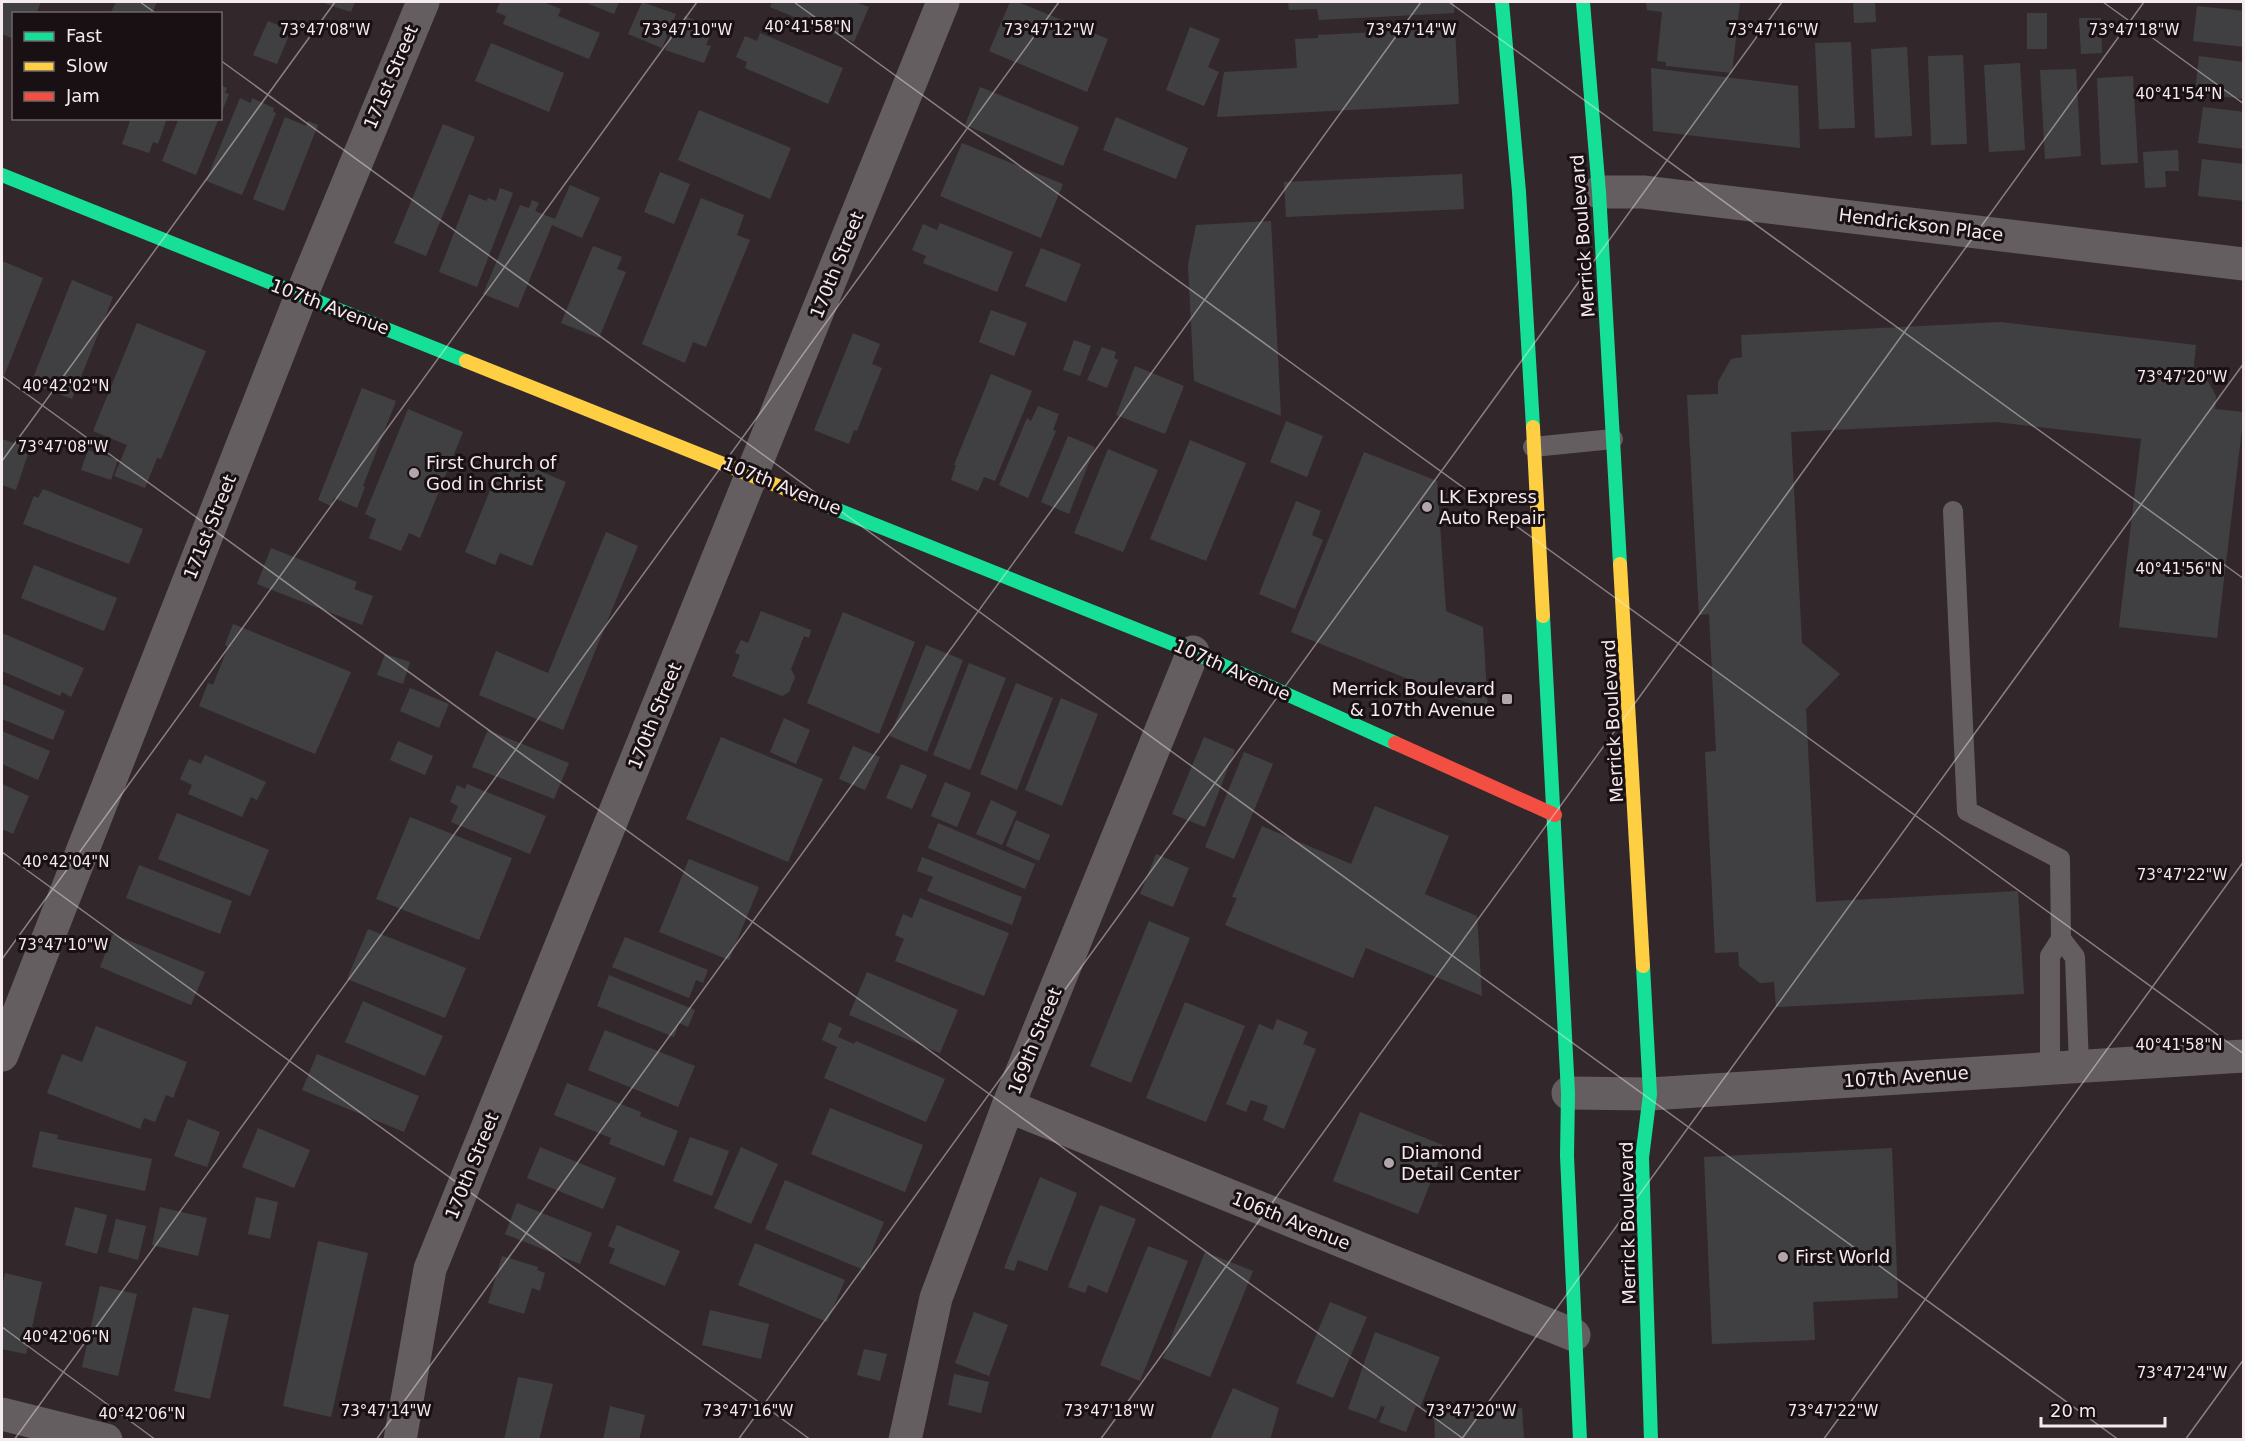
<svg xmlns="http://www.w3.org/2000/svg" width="2245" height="1441" font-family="'DejaVu Sans',sans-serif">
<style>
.building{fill:#404042}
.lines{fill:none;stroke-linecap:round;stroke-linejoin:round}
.lane{stroke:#655e61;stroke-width:20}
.street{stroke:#655e61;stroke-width:33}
.fast{stroke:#16e098;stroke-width:14}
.slow{stroke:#ffcf43;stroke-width:14}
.jam{stroke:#f24e42;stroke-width:14}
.ticks{fill:none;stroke:#f5eaee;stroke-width:1.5;stroke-opacity:0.45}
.poi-dot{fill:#b1a6aa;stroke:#181013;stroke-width:2}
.labels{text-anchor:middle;stroke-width:6;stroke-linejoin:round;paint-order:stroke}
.street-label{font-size:18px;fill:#f5eaee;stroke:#181013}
.poi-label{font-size:18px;fill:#f5eaee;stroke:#181013;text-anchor:start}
.ticks-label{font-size:15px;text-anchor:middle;fill:#f5eaee;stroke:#181013;stroke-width:6;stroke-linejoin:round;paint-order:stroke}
</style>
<rect width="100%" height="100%" fill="#32282c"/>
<!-- building -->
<g class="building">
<path d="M2 2H41L36 14H14V39L2 34Z"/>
<path d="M116 2H157L152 14H114L111 12Z"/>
<path d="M320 2H355L351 12Z"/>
<path d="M500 2H543L561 9 558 16 600 33 589 59 503 24 506 16 496 12Z"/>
<path d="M584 2H619L614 14Z"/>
<path d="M642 2 676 14 662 48 628 34Z"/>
<path d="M772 2H855L869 7 854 42 770 7Z"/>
<path d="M1010 2H1018L1108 39 1087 92 989 51Z"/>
<path d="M1288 2H1454V13L1319 20 1317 9 1289 10Z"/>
<path d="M1646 2H1740L1732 73 1666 66V62L1657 61 1662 12 1647 10Z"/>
<path d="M1853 2H1875L1876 22 1854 23Z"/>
<path d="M2197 6 2244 11V47L2193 41Z"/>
<rect x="2027" y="13" width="20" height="36"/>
<path d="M685 16 713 28 706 45 711 46 704 63 665 50 673 30 678 32Z"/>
<path d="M2079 18H2101L2102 53 2081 54Z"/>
<path d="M268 21 291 30 277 64 253 55Z"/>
<path d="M1190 27 1220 39 1208 67 1219 72 1204 106 1166 90Z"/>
<path d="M1455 28 1459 104 1217 117 1224 72 1297 68 1295 39 1318 38V35Z"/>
<path d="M760 33 843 68 828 104 745 68 747 62 736 57 745 36 757 41Z"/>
<path d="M1851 42 1855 128 1819 129 1815 43Z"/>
<path d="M491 43 564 73 549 112 475 81Z"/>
<path d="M1907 47 1912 136 1875 138 1871 49Z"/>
<path d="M1963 55 1967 144 1931 145 1928 56Z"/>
<path d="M2199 56 2244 62V99L2195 93Z"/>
<path d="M2020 63 2025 150 1989 152 1984 65Z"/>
<path d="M1651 68 1798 86 1800 148 1653 131Z"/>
<path d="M2076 69 2081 156 2045 159 2040 70Z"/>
<path d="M2133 76 2138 163 2101 165 2097 78Z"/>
<path d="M220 85 227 88 225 93 229 94 221 114Z"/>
<path d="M980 87 1079 127 1063 166 965 125Z"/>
<path d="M240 98 251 103 252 98 274 108 273 112 276 113 242 195 206 181Z"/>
<path d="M2203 107 2244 112V149L2198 143Z"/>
<path d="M699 110 791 148 770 199 678 160Z"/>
<path d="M285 117 306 126 308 121 318 125 284 211 253 199Z"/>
<path d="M1116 117 1188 148 1176 179 1103 150Z"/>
<path d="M131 118H167L158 144 153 142 149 153 122 144Z"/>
<path d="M179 118H219L196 175 162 161Z"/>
<path d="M443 124 475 137 426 256 394 243Z"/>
<path d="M962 143 1063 184 1041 238 940 196Z"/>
<path d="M2178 150 2179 171H2165L2166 187 2145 188 2143 152Z"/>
<path d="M2202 159 2244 164V201L2198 196Z"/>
<path d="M660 172 690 184 674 224 644 212Z"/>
<path d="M1462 174 1464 209 1286 217 1284 182Z"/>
<path d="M570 185 600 198 582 238 552 225 518 308 483 294 520 205 529 208 532 200 539 203 535 211 555 219Z"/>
<path d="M500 188 513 193 477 287 439 272 469 194 486 201 488 198 496 201Z"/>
<path d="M701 198 744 215 737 235 750 240 706 347 693 342 685 363 642 344Z"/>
<path d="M1271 221 1281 416 1194 381 1188 265 1196 225Z"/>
<path d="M940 223 1013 252 997 292 923 263 926 256 912 250 923 224 937 230Z"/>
<path d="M593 246 622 257 617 269 626 272 599 338 561 323Z"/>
<path d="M1041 248 1081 264 1066 302 1025 286Z"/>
<path d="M2 261 43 278 2 381Z"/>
<path d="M72 280 113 297 72 399 31 383Z"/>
<path d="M991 310 1027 323 1014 356 979 342Z"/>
<path d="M2000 322 2196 345 2193 375 2205 376 2216 396 2215 409 2244 412 2217 638 2119 627 2141 439 1996 422 1791 432 1802 643 1840 674 1806 709 1816 902 2018 891 2024 994 1776 1007 1774 982 1760 983 1739 966 1738 952 1715 953 1705 752 1716 751 1709 614 1699 615 1687 395 1718 394V382L1731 359 1742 357 1741 335Z"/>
<path d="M137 323 206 351 161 459 157 458 145 488 114 476 127 445 93 431Z"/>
<path d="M853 333 880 344 872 364 882 368 857 431 854 430 849 444 814 430Z"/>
<path d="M1074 340 1091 346 1080 376 1063 370Z"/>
<path d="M1102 347 1116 352 1114 358 1118 360 1107 388 1087 380Z"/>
<path d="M1135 366 1184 386 1165 434 1116 415Z"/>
<path d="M991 374 1032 391 995 481 984 477 978 491 951 480 956 465H954Z"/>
<path d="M362 388 396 401 363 486 365 487 357 508 334 498 331 506 318 500Z"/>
<path d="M1038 406 1059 414 1053 430 1056 431 1028 498 999 485 1027 418 1031 421Z"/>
<path d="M408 409 463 432 420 538 409 533 401 551 369 538 376 519 365 514Z"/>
<path d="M1286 421 1323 436 1307 477 1270 462Z"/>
<path d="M1068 436 1095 447 1069 514 1041 502Z"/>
<path d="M2 439 30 448 16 490 2 485Z"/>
<path d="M1190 440 1246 463 1206 561 1150 539Z"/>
<path d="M1108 449 1158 470 1123 552 1074 533Z"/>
<path d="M88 450 118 460 111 480 81 470Z"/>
<path d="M1364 452 1437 481 1446 611 1483 627 1488 711 1291 632Z"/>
<path d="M504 456 566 482 532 566 500 553 495 565 465 552Z"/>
<path d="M43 489 143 529 129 564 23 524 34 496 38 498Z"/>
<path d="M1296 501 1321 511 1312 535 1323 540 1295 609 1259 594Z"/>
<path d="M606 532 638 546 563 730 479 695 496 651 548 673Z"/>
<path d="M271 548 357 582 354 589 373 596 362 625 257 584Z"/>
<path d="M34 565 117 598 104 631 21 598Z"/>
<path d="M761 611 811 630 809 638 804 636 791 669 795 677 789 692 782 696 732 676 740 655 735 653 741 640 748 643Z"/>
<path d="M843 612 915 642 879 734 807 703Z"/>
<path d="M233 624 351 672 315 754 199 706 208 683 213 685 228 647 225 645Z"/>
<path d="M2 633 84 668 71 697 62 692 60 696 2 671Z"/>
<path d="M926 645 963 660 927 752 890 736Z"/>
<path d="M385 654 410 662 403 684 377 675Z"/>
<path d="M969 663 1006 678 970 770 933 755Z"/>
<path d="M1016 683 1053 698 1017 790 980 774Z"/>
<path d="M2 684 65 711 53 740 2 719Z"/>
<path d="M410 688 449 704 439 728 400 711Z"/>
<path d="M1061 698 1098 714 1062 806 1025 790Z"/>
<path d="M784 718 810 730 796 764 770 752Z"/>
<path d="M488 730 569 763 554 799 472 767Z"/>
<path d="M2 731 50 751 38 780 2 764Z"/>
<path d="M721 737 823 779 788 862 686 819Z"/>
<path d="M1204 737 1235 750 1205 827 1172 814Z"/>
<path d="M398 741 433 756 425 775 390 760Z"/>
<path d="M853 746 880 757 865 790 839 779Z"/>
<path d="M1244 752 1273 764 1234 859 1205 847Z"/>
<path d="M205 755 266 782 257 800 251 797 242 817 188 794 192 785 180 779 189 759 201 764Z"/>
<path d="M901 764 927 775 912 809 886 798Z"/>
<path d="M945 782 971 793 957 827 931 816Z"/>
<path d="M2 784 29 796 13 834 2 829Z"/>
<path d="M467 784 546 816 530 854 451 822 458 806 450 802 457 785 465 789Z"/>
<path d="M991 800 1017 812 1002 845 976 834Z"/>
<path d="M1375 806 1449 836 1425 894 1477 916 1482 996 1366 948 1353 978 1225 925 1237 898 1232 897 1262 826 1351 864Z"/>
<path d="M177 813 269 850 250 896 158 859Z"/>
<path d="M410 817 512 858 479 940 376 899Z"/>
<path d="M1016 820 1050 835 1039 861 1006 846Z"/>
<path d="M938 823 1035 864 1025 889 928 848Z"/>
<path d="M1156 854 1189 868 1173 907 1140 894Z"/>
<path d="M922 857 1022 897 1012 925 927 891 933 877 917 871Z"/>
<path d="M689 859 759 887 729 960 659 932Z"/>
<path d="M139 865 232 901 220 934 126 898Z"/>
<path d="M920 898 1009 933 984 996 895 961 904 939 895 935 903 914 912 918Z"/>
<path d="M1149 921 1190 938 1131 1083 1090 1066Z"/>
<path d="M368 929 466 968 445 1018 347 979Z"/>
<path d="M113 934 205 972 191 1005 100 967Z"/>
<path d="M625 937 708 970 703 983 696 980 689 998 612 967Z"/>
<path d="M867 972 958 1010 940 1053 849 1015Z"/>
<path d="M609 975 695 1010 688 1027 679 1023 674 1037 597 1006Z"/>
<path d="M363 1001 443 1036 425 1076 345 1042Z"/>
<path d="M1185 1002 1245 1026 1206 1122 1146 1098Z"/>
<path d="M1277 1019 1308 1032 1303 1044 1316 1049 1284 1129 1263 1120 1268 1106 1251 1100 1246 1112 1226 1104 1259 1024 1273 1030Z"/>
<path d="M829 1022 842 1028 838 1037 854 1044 856 1041 945 1079 926 1122 824 1078 837 1047 822 1040Z"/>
<path d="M96 1026 187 1062 173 1098 166 1095 155 1122 144 1118 140 1129 47 1093 62 1054 82 1062Z"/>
<path d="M605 1030 695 1066 678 1107 588 1070Z"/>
<path d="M317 1054 419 1096 404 1132 302 1090Z"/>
<path d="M567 1083 641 1112 640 1116 678 1131 664 1166 609 1144 611 1138 554 1115Z"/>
<path d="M830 1108 923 1145 905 1192 811 1154Z"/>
<path d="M1360 1112 1445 1146 1418 1214 1333 1181Z"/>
<path d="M188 1119 220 1132 207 1167 174 1156Z"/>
<path d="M258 1128 310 1150 294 1188 242 1167Z"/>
<path d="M40 1131 58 1135 57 1139 152 1159 145 1191 32 1167Z"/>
<path d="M690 1137 729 1151 712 1196 673 1181Z"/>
<path d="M540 1147 616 1178 603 1209 527 1178Z"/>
<path d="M741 1147 778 1164 751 1224 714 1208Z"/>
<path d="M1892 1148 1898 1298 1813 1302 1815 1340 1712 1344 1704 1157Z"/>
<path d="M1040 1177 1077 1193 1047 1271 1018 1260 1014 1271 1004 1268Z"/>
<path d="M785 1180 884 1222 864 1270 765 1229Z"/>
<path d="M256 1197 278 1202 270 1239 248 1234Z"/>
<path d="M517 1203 592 1233 580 1264 505 1234Z"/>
<path d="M1100 1205 1136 1219 1107 1293 1088 1285 1085 1293 1068 1287Z"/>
<path d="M75 1207 107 1215 97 1254 65 1245Z"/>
<path d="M160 1207 207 1218 198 1256 152 1245Z"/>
<path d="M116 1219 146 1226 138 1260 108 1252Z"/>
<path d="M617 1225 680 1251 665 1286 609 1263 615 1249 608 1246Z"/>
<path d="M318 1241 368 1253 331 1417 283 1406Z"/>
<path d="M755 1243 845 1280 827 1322 738 1285Z"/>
<path d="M1148 1246 1188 1261 1140 1381 1100 1365Z"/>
<path d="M1205 1252 1253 1271 1210 1377 1163 1358Z"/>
<path d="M502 1256 538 1267 537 1270 545 1273 540 1291 532 1288 524 1314 488 1303Z"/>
<path d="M5 1273 42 1282 26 1354 2 1349V1287Z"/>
<path d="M100 1286 137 1294 118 1376 82 1367Z"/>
<path d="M1330 1302 1367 1317 1333 1398 1296 1383Z"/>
<path d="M193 1307 229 1315 210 1399 174 1391Z"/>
<path d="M710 1310 769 1324 761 1359 702 1345Z"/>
<path d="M974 1312 1008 1325 989 1376 955 1363Z"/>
<path d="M1375 1332 1440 1357 1420 1408 1416 1406 1406 1432 1379 1422 1385 1407 1381 1406 1376 1419 1348 1409Z"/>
<path d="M864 1349 887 1354 880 1381 857 1375Z"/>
<path d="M954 1374 989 1382 981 1413 948 1405Z"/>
<path d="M518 1377 553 1384 539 1440H504Z"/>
<path d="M1233 1388 1279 1408 1270 1440H1210Z"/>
<path d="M610 1406 645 1415 639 1440H603Z"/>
<path d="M1522 1408 1524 1440H1435L1434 1414Z"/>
</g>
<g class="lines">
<!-- lane -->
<g class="lane">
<path d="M1533 447 1613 439"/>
<path d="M1953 511 1967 811 2060 859 2061 939 2050 956V1068"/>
<path d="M2061 939 2075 957 2079 1066"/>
</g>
<!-- street -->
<g class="street">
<path d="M1599 192H1643L2244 264"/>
<path d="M2 1055 301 296 423 2"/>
<path d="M1568 1093 1650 1094 2244 1056"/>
<path d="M1008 1106 1574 1335"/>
<path d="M2 1414 106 1440"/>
<path d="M400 1440 430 1269 943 2"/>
<path d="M905 1440 936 1298 1008 1106 1193 652"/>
</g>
<!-- fast -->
<g class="fast">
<path d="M1502 2 1519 192 1533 427"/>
<path d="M1583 2 1599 192 1620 564"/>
<path d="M2 175 466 361"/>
<path d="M803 496 1193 652 1395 743"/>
<path d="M1543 616 1568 1093 1567 1156 1580 1440"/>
<path d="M1643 966 1650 1094 1642 1158 1651 1440"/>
</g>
<!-- slow -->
<g class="slow">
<path d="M466 361 803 496"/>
<path d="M1533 427 1543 616"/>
<path d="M1620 564 1643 966"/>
</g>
<!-- jam -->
<path class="jam" d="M1395 743 1555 815"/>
</g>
<!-- ticks -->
<path class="ticks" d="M140 2 157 14M794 2 2244 1054M1449 2 2244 579M2103 2 2244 104M220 60 2119 1440M2 376 1465 1440M2 461 335 2M2 852 811 1440M2 959 697 2M2 1327 156 1440M14 1440 1059 2M376 1440 1421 2M738 1440 1782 2M1100 1440 2144 2M1461 1440 2244 363M1823 1440 2244 861M2185 1440 2244 1359"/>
<!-- markers -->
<g class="poi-dot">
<circle cx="414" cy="473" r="6"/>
<circle cx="1427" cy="507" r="6"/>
<rect x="1501" y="693" width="12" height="12" rx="3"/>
<circle cx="1389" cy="1163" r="6"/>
<circle cx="1783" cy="1257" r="6"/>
</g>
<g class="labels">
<!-- street labels -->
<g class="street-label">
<text transform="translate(391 77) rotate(-67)" y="6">171st Street</text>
<text transform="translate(1921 225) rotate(7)" y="6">Hendrickson Place</text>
<text transform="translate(1583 236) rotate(-94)" y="6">Merrick Boulevard</text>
<text transform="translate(837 265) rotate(-68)" y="6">170th Street</text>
<text transform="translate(330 307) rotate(21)" y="6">107th Avenue</text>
<text transform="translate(782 486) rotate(22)" y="6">107th Avenue</text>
<text transform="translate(210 527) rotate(-68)" y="6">171st Street</text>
<text transform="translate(1232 670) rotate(24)" y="6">107th Avenue</text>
<text transform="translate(655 716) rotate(-68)" y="6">170th Street</text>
<text transform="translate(1613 721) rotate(-93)" y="6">Merrick Boulevard</text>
<text transform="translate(1035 1041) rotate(-68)" y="6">169th Street</text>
<text transform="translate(1906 1077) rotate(-4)" y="6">107th Avenue</text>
<text transform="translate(472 1166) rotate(-68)" y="6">170th Street</text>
<text transform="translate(1291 1221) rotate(22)" y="6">106th Avenue</text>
<text transform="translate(1628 1223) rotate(-91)" y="6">Merrick Boulevard</text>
</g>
<!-- poi labels -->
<g class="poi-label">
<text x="426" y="469">First Church of<tspan x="426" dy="21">God in Christ</tspan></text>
<text x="1439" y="503">LK Express<tspan x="1439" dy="21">Auto Repair</tspan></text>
<text x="1495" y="695" text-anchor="end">Merrick Boulevard<tspan x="1495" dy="21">&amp; 107th Avenue</tspan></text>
<text x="1401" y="1159">Diamond<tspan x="1401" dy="21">Detail Center</tspan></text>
<text x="1795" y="1263">First World</text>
</g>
</g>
<g class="ticks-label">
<text x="808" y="32">40°41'58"N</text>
<text x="325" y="35">73°47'08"W</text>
<text x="1049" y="35">73°47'12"W</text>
<text x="2134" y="35">73°47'18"W</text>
<text x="687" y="35">73°47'10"W</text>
<text x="1411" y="35">73°47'14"W</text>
<text x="1773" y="35">73°47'16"W</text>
<text x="2179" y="99">40°41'54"N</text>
<text x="2182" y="382">73°47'20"W</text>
<text x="66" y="391">40°42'02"N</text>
<text x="63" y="452">73°47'08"W</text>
<text x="2179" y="574">40°41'56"N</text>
<text x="66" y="867">40°42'04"N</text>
<text x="2182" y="880">73°47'22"W</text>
<text x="63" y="950">73°47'10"W</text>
<text x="2179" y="1050">40°41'58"N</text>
<text x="66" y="1342">40°42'06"N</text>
<text x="2182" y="1378">73°47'24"W</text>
<text x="386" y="1416">73°47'14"W</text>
<text x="748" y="1416">73°47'16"W</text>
<text x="1109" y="1416">73°47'18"W</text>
<text x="1471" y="1416">73°47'20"W</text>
<text x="1833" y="1416">73°47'22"W</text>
<text x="142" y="1419">40°42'06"N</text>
</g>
<!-- border -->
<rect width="2245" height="1441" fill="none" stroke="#f5eaee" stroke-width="6"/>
<!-- legend -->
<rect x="12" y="12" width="210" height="108" fill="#181013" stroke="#70676b" stroke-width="1.5"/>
<rect x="24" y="32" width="30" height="9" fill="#16e098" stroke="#70676b" stroke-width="1.5"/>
<text x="66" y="42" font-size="18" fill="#f5eaee">Fast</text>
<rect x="24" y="62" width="30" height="9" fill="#ffcf43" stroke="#70676b" stroke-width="1.5"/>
<text x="66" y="72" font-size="18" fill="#f5eaee">Slow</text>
<rect x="24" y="92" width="30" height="9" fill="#f24e42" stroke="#70676b" stroke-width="1.5"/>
<text x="66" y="102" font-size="18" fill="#f5eaee">Jam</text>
<!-- scale -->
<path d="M2041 1417v9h124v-9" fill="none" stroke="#f5eaee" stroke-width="3"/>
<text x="2050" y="1417" font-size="18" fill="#f5eaee" stroke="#181013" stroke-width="4.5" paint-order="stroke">20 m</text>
</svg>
